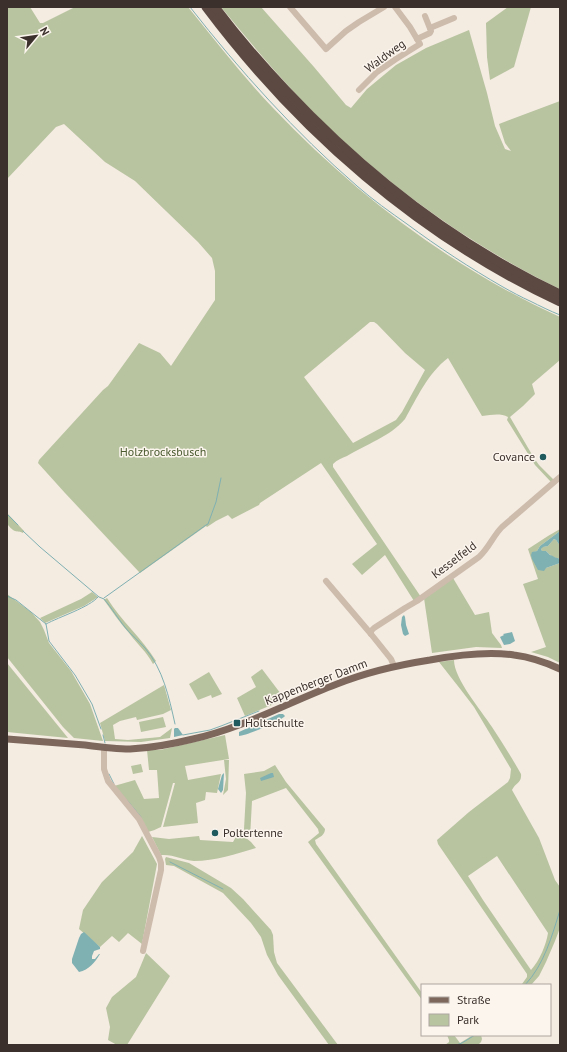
<svg xmlns="http://www.w3.org/2000/svg" width="567" height="1052" font-family="'PT Sans',sans-serif">
<style>
.green{fill:#b8c4a0;fill-rule:evenodd}
.water{fill:#7fb0b2}
.lines{fill:none;stroke-linecap:round;stroke-linejoin:round}
.stream{stroke:#7fb0b2;stroke-width:1}
.minor{stroke:#cdbbac;stroke-width:6}
.major{stroke:#7d675c;stroke-width:7}
.highway{stroke:#5c4a42;stroke-width:9}
.poi-dot{fill:#1f5a5e;stroke:#fbf5ee;stroke-width:1.5}
.labels{text-anchor:middle;stroke-width:3;stroke-linejoin:round;paint-order:stroke}
.street-label{font-size:12px;fill:#3b302b;stroke:#fbf5ee}
.park-label{font-size:12px;fill:#4a5a2e;stroke:#fbf5ee}
.poi-label{font-size:12px;fill:#3b302b;stroke:#fbf5ee;text-anchor:start}
</style>
<rect width="100%" height="100%" fill="#f4ebe1"/>
<!-- green -->
<g class="green">
<path d="M7 7H30L40 23H43L75 7H188C216 41 243 77 274 109 356 195 452 268 560 317V360L532 384 535 394 523 406 510 417 534 458 539 465 554 480 551 482 535 465 507 420 508 417C500 413 492 415 482 416L448 358C428 373 417 398 405 419 391 436 365 445 347 456 342 458 337 460 333 464V467L421 597 414 601 385 555 362 575 352 564 377 544 321 463 260 503 259 505 232 519 228 515 216 521 207 527 206 526 140 573 65 493 38 463 39 460 103 390 108 386 139 343 160 353 171 366 215 300V271L212 258 198 242 135 181 105 162 64 124 56 127 7 179ZM370 322H374L377 324 405 353 425 370 402 412 396 420 353 443 304 377Z"/>
<path d="M221 7H261L314 67 346 105 351 108 367 89 396 65 426 48 469 30 487 93 495 126 505 149 511 151 505 143 499 124 560 101V289C478 249 403 197 337 135 295 96 257 51 221 7Z"/>
<path d="M508 7H531L514 67 490 80 487 57 486 23Z"/>
<path d="M7 513 24 531 23 533C20 531 18 532 15 531 12 530 9 526 7 524Z"/>
<path d="M560 529V531L540 546 537 551 534 552 539 570 546 568 560 563V663L548 657 531 652 546 647 523 584 538 579 528 549 548 536Z"/>
<path d="M554 539 556 540 560 546V558C554 559 550 555 546 551H542L541 549 542 547 548 546Z"/>
<path d="M453 578 475 615 489 612 492 633 501 645 502 648 476 647 432 653 424 598Z"/>
<path d="M92 592 98 597 84 606 45 623 40 618 81 599Z"/>
<path d="M7 594 31 612 40 622 44 630 49 643 71 671 90 704 103 741 74 738 63 727 7 657Z"/>
<path d="M107 598C121 621 142 638 156 661L153 664C147 652 137 644 129 633 120 623 112 611 104 600Z"/>
<path d="M454 660C454 679 481 710 492 727 502 742 512 758 521 774 522 783 515 783 512 790L539 838 555 880 560 887V928L555 941 546 962 539 976 531 985H519L522 984 527 977V974L438 844 437 840 469 812 508 782 510 778 511 769 474 707 461 690 439 662ZM497 856 548 933C546 945 540 960 531 970L483 900 468 876Z"/>
<path d="M7 663 68 738 7 732Z"/>
<path d="M262 669 284 698V700L245 716 237 698 256 687 251 677Z"/>
<path d="M209 672 222 694 212 698 211 695 198 700 189 684Z"/>
<path d="M164 685 171 710 163 714 137 720 136 717 120 721 113 725 115 739 128 740 160 737 172 728 170 738 141 742 105 741 100 723Z"/>
<path d="M163 717 166 727 141 732 139 722Z"/>
<path d="M225 735 229 759 185 766 188 780 221 774 217 793 206 792 205 800 196 803 198 823 163 827 175 783H173L161 827C156 829 153 831 148 832L114 786 135 780 144 799 159 798 157 770H149L147 750H160Z"/>
<path d="M224 760H229L228 790 223 795 226 779Z"/>
<path d="M141 764 143 772 133 774 131 766Z"/>
<path d="M275 765 286 782 325 829C325 835 320 837 315 840L316 844 422 993V1000L308 842 319 833 318 829 286 788 252 801 250 838 246 835 244 829 246 793 244 774 264 771Z"/>
<path d="M241 834 251 842 256 848C236 854 215 861 194 861 183 860 173 854 161 855L152 837 169 839 199 836 200 840 233 842 237 835Z"/>
<path d="M142 836 157 864 142 944 128 933 119 942 112 936 100 947 79 929 83 910 102 882 133 852Z"/>
<path d="M166 857 189 863 231 888 243 899 271 930 273 935 274 952 277 963 338 1045H329L278 975 267 955 261 937 251 923 223 893 174 866 166 865 165 859Z"/>
<path d="M146 953 170 976 127 1045H117L108 1040 110 1027 106 1008 112 997 136 977Z"/>
<path d="M447 1035H454L460 1043 473 1035H481L482 1039 481 1042 478 1045H445L449 1042V1040Z"/>
</g>
<!-- water -->
<g class="water">
<path d="M560 531V546L556 540 554 539 548 546 543 547 541 549 542 551H546L550 555C554 556 556 559 560 558V563L546 568 544 571 538 570 532 559 531 555 532 552 537 551 540 546Z"/>
<path d="M404 615 405 617 406 625 409 634 405 636 403 634 401 625 402 617Z"/>
<path d="M512 632 515 641 510 644 504 645 500 637 504 635 503 634Z"/>
<path d="M279 714H283L285 716 284 717C278 722 246 736 239 736V732Z"/>
<path d="M175 728H178L183 735 174 737V729Z"/>
<path d="M224 773 223 790 221 793 218 789 222 775Z"/>
<path d="M271 773H273L274 777 261 781 260 778Z"/>
<path d="M84 932 100 947V949L94 951 92 956V959H95L99 954H100C95 962 89 970 79 972L72 963V959L79 938 81 934Z"/>
</g>
<g class="lines">
<!-- stream -->
<g class="stream">
<path d="M190 7C240 71 295 132 357 186 373 200 390 212 407 224 438 247 470 268 503 287 512 292 521 297 530 301 540 306 550 311 560 315"/>
<path d="M7 514 18 525"/>
<path d="M23 531 40 547 99 597 104 599C111 607 117 617 124 626 130 634 138 640 145 648 163 669 169 697 175 724"/>
<path d="M7 596 16 600 46 624 49 641 75 675 92 704 101 729"/>
<path d="M104 598 206 525 208 524 216 502 221 478"/>
<path d="M46 624C59 617 90 607 98 597"/>
<path d="M103 735 105 743"/>
<path d="M183 735 210 730 221 726 259 711"/>
<path d="M109 774 114 784"/>
<path d="M127 800 141 817"/>
<path d="M170 862 223 889"/>
<path d="M525 985C544 965 552 936 560 910"/>
<path d="M456 1045 462 1043 475 1035"/>
</g>
<!-- minor -->
<g class="minor">
<path d="M290 7 326 49 346 31 359 22 384 7"/>
<path d="M430 28 454 18"/>
<path d="M417 39 430 33 431 31 425 16"/>
<path d="M359 90 377 72 396 59 420 44 410 27 395 7"/>
<path d="M326 581 371 634 391 659 394 666"/>
<path d="M371 634V631L374 628 405 608 417 601 479 557C489 548 493 536 502 527L560 477"/>
<path d="M104 747V769L108 781 139 819 159 857 161 863V870L143 951"/>
</g>
<!-- major -->
<path class="major" d="M7 739C33 741 59 743 85 745 100 747 115 749 130 749 151 748 173 744 193 739 243 728 289 702 337 684 367 672 398 665 430 660 457 655 487 651 514 655 530 657 545 662 560 669"/>
<!-- highway -->
<g class="highway">
<path d="M206 7C299 131 419 236 560 302"/>
<path d="M215 7C237 36 261 64 286 90 365 174 456 245 560 294"/>
</g>
</g>
<!-- markers -->
<g class="poi-dot">
<circle cx="543" cy="457" r="4"/>
<rect x="233" y="719" width="8" height="8" rx="2"/>
<circle cx="215" cy="833" r="4"/>
</g>
<g class="labels">
<!-- street labels -->
<g class="street-label">
<text transform="translate(385 56) rotate(-36)" y="4">Waldweg</text>
<text transform="translate(454 560) rotate(-37)" y="4">Kesselfeld</text>
<text transform="translate(316 682) rotate(-21)" y="4">Kappenberger Damm</text>
</g>
<!-- park labels -->
<g class="park-label">
<text x="163" y="456">Holzbrocksbusch</text>
</g>
<!-- poi labels -->
<g class="poi-label">
<text x="535" y="461" text-anchor="end">Covance</text>
<text x="245" y="727">Holtschulte</text>
<text x="223" y="837">Poltertenne</text>
</g>
</g>
<!-- border -->
<rect width="567" height="1052" fill="none" stroke="#3b302b" stroke-width="16"/>
<!-- legend -->
<rect x="421" y="984" width="130" height="52" fill="#fbf5ee" stroke="#aea6a0"/>
<rect x="429" y="997" width="20" height="6" fill="#7d675c" stroke="#aea6a0"/>
<text x="457" y="1004" font-size="12" fill="#3b302b">Straße</text>
<rect x="429" y="1014" width="20" height="12" fill="#b8c4a0" stroke="#aea6a0"/>
<text x="457" y="1024" font-size="12" fill="#3b302b">Park</text>
<!-- north arrow -->
<g transform="translate(36 36) rotate(61)" stroke="#fbf5ee" stroke-width="3" paint-order="stroke">
<path d="M0-3L7 15L0 10L-7 15Z" fill="#3b302b"/>
<text y="-6" font-size="11" font-weight="bold" text-anchor="middle" fill="#3b302b">N</text>
</g>
</svg>
